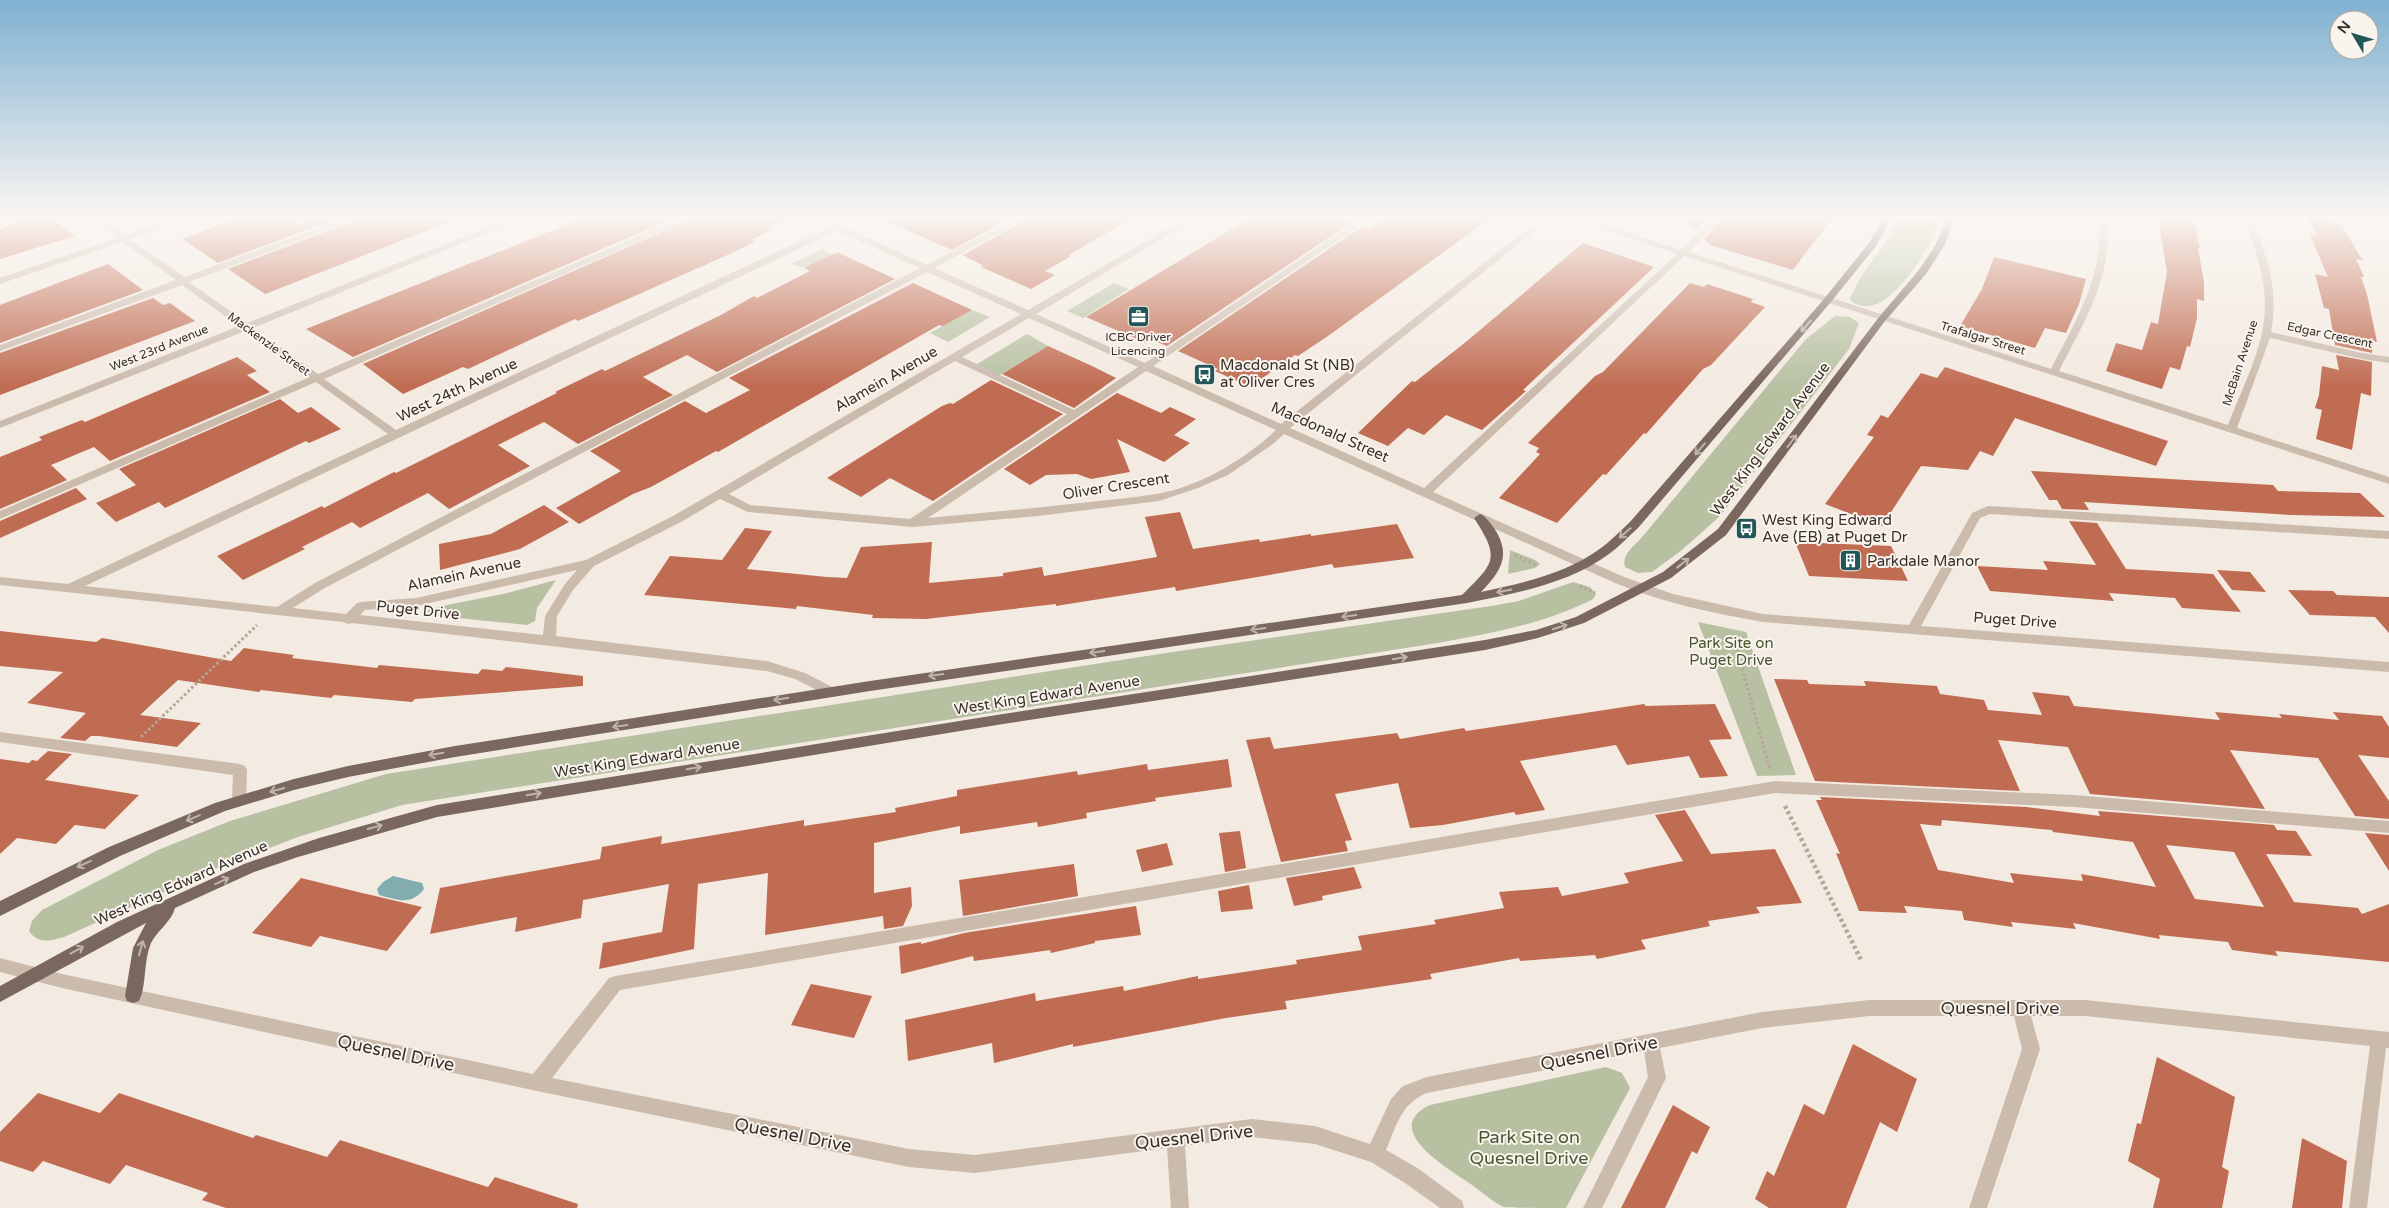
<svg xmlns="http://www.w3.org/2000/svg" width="2389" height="1208" font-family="'Varela Round',sans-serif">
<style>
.green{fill:#b7c1a2}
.water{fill:#81adaf}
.building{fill:#c06c52;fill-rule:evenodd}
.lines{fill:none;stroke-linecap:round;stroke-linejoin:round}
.path-far1{stroke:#b6a598;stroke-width:3;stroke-dasharray:2.5 2.5;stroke-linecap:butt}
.path{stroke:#b6a598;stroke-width:4.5;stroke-dasharray:3 3;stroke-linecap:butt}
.minor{fill:#cbbbad;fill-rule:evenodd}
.major{fill:#7a675e;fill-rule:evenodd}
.oneway{stroke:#c0b5ad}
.labels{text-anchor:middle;stroke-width:4;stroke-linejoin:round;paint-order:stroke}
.far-street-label{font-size:12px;fill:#39302c;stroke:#faf4ee}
.far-poi-label{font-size:12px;fill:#39302c;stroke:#faf4ee}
.poi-label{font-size:15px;fill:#39302c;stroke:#faf4ee;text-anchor:start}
.street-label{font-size:15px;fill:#39302c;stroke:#faf4ee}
.park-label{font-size:15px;fill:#495730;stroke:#faf4ee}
.near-street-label{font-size:18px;fill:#39302c;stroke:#faf4ee}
.near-park-label{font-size:18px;fill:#495730;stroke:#faf4ee}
</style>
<rect width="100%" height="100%" fill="#f3eae1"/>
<!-- green -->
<g class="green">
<path d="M1900 217H1940C1934 243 1893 312 1862 306 1857 305 1852 303 1850 298L1862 275 1888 239Z"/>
<path d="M823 249 831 255 804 268 791 264Z"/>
<path d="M1114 283 1129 289 1083 318 1067 311Z"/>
<path d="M972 310 990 317 948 342 930 333Z"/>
<path d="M1835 316 1850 317 1859 323 1849 349 1720 516 1682 550 1652 572 1638 573 1625 567C1621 554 1635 546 1643 536L1806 339Z"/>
<path d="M1027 334 1048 346 998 376 977 364Z"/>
<path d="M1510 550 1535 560 1540 564 1535 568 1508 574Z"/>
<path d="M556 580 537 608 535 621 527 625 428 615 427 611 432 608 503 594Z"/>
<path d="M1573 582 1590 587 1596 594 1593 599C1544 624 1492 633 1438 643L402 805 298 837 215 869 64 937C50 941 38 944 29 931L32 921 42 910 158 850 230 821 386 774 1166 653 1491 606 1519 601Z"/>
<path d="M1698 622 1746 632 1796 775 1757 776Z"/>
<path d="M1606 1067 1622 1073 1630 1088 1566 1208C1553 1208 1513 1208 1504 1207 1492 1202 1480 1190 1469 1183 1449 1169 1379 1129 1430 1105Z"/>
</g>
<!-- water -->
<path class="water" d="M393 876 422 883 424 889C411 906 398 900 379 895L377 889 383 882Z"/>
<!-- building -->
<g class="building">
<path d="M30 217H50L75 236 0 259V229Z"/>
<path d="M242 217H288L298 224 316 217H341L218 263 182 239Z"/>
<path d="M365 217 457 219 265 294 228 269Z"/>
<path d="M586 217H676L353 357 306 329Z"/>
<path d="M696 217H793L769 228 772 230 751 240 755 242 732 253 578 321 575 319 468 369 463 367 403 394 363 364Z"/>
<path d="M877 217H1013L952 250Z"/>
<path d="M1031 217H1134L1072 253 1069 255 1071 256 1045 271 1055 275 1031 289 981 267 984 266 963 255Z"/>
<path d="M1252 217H1339L1352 222 1167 346 1152 340 1146 343 1086 317Z"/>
<path d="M1387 217H1492L1328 336 1298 356 1295 355 1250 387 1215 371 1218 369 1178 351 1363 226 1370 228Z"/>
<path d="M1683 217H1710L1696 231Z"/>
<path d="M1724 217H1833L1793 270 1710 245 1704 239Z"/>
<path d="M2158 217H2193L2200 248H2198L2204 282V301L2197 299V318L2190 347 2187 346 2180 370 2170 367 2162 389 2106 371 2116 343 2142 350 2151 322 2158 324 2167 272Z"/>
<path d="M2307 218 2340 223 2363 261 2356 259 2364 277H2361L2367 294 2377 342 2373 341 2372 353 2335 345 2329 309 2324 308 2315 274 2328 277 2310 235 2317 236Z"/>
<path d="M1583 243 1654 267 1523 390 1526 391 1482 430 1446 415 1424 435 1408 428 1388 446 1358 433 1412 381 1415 382 1467 341Z"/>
<path d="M839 253 895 279 717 372 687 355 643 377 673 395 578 444 544 422 498 445 530 466 449 509 428 493 360 528 352 522 302 547 305 549 243 580 217 556 322 506 324 508 394 472 396 473 557 393 555 392 602 369 605 371 721 315 754 296 757 298 810 271 804 268 833 254Z"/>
<path d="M1994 257 2086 279 2079 304 2066 333 2045 328 2035 348 1960 326 1982 289Z"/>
<path d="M108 264 143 290 0 343V305Z"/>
<path d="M913 283 972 310 943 326 939 325 718 452 716 451 651 487 633 494 579 524 556 508 621 471 590 451 685 401 706 413 750 390 729 378Z"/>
<path d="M1690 283 1704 287 1707 284 1753 299 1751 302 1765 307 1711 365 1703 369 1646 434 1644 433 1606 475 1603 474 1557 523 1499 498 1540 454 1536 452 1539 448 1528 443 1595 376 1603 372Z"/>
<path d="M153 298 163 305 170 303 195 321 0 395V353Z"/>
<path d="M1048 346 1092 366 1116 378 1074 408 1002 374Z"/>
<path d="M2336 355 2372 362 2371 396 2361 393 2352 450 2316 439 2322 410 2315 408 2319 395 2322 366 2339 370Z"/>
<path d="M237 357 257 371 247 375 270 392 110 461 94 447 51 465 67 480 0 509V457L42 440 39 437 82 420 85 422Z"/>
<path d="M1945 367 2060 405 2168 441 2156 466 2015 418 1993 456 1980 451 1968 470 1921 466 1882 526 1825 504 1874 437 1867 435 1881 415 1888 418 1921 373 1937 378Z"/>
<path d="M991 380 1063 414 933 501 890 478 861 497 827 478 942 406 950 403 953 404Z"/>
<path d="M1117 393 1161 413 1170 407 1196 419 1174 435 1190 443 1164 462 1117 439 1130 472 1091 479 1077 474 1046 475 1030 485 1004 469Z"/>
<path d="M280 399 298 413 311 407 341 429 309 443 306 441 165 508 159 502 116 522 96 503 136 485 119 469Z"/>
<path d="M2031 471 2273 485 2278 491 2360 493 2385 517 2290 515 2084 502 2089 510 2062 509 2057 500H2049Z"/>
<path d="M76 488 87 499 0 538V521Z"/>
<path d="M544 505 569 522 520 549 440 570 439 544 491 534Z"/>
<path d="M1180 512 1193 549 1259 539 1260 542 1311 534V536L1397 524 1414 558 1334 568 1332 564 1176 591 1175 587 1056 606V604L926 619 872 618 873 615 797 606 796 609 644 595 670 556 722 560 745 528 772 531 747 569 827 577 847 578 861 547 932 542 929 583 1003 576V573L1042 567 1044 576 1157 557 1145 517Z"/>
<path d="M2069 521 2097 523 2126 569 2213 574 2241 612 2182 608 2175 598 2109 593 2114 601 1990 591 1977 566 2048 570 2043 561 2096 565Z"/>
<path d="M1795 542 1891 546 1908 581 1809 576Z"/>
<path d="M2217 570 2250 572 2266 592 2232 590Z"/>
<path d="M2288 590 2333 591 2337 595 2389 597V633L2375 617 2310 615Z"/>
<path d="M0 631 96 642 102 638 231 661 244 648 294 655 292 658 377 668 379 665 478 674 482 669 502 671 506 667 525 669 583 676V686L415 699 412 702 334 695 331 698 261 690 259 692 178 680 140 715 201 723 177 747 99 736H91L85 741 60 738 86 713 27 703 63 672 0 666Z"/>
<path d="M1774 679 1807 680 1809 684 1866 686 1864 681 1937 686 1940 694 1984 700 1988 710 2042 715 2032 692 2069 696 2074 706 2220 720 2215 712 2282 718 2279 714 2339 720 2333 712 2382 716 2389 727V758L2358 755 2389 801V819L2355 816 2318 758 2230 750 2265 809 2090 794 2068 747 1998 740 2020 791 1815 781Z"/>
<path d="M1644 704 1646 706 1715 704 1732 739 1709 740 1728 776 1700 778 1689 756 1627 765 1616 745 1520 761 1545 810 1516 815 1514 812 1443 825 1410 828 1398 783 1335 794 1352 840 1345 841 1348 851 1281 862 1246 740 1270 737 1274 749 1397 733 1400 739 1464 728 1466 731Z"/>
<path d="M48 751 72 754 45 780 139 795 105 829 75 825 56 844 17 838 0 854V759L29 763 32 760 37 761Z"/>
<path d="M1228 759 1232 787 1155 798 1156 801 1086 813 1087 818 1038 827 1037 822 960 834V826L874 843V893L911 887 912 906 903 926 884 929 883 916 765 935 768 873 698 884 694 949 599 969 603 943 662 932 669 884 583 900 581 918 515 932 517 917 430 934 440 888 600 859 602 847 662 836 661 844 804 820V826L896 812 895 808 957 796V790L1077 771 1078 775 1147 764 1148 770Z"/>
<path d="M1820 797 2026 807 2100 816 2098 811 2274 825 2277 830 2296 831 2312 856 2266 854 2294 902 2358 908 2362 914 2389 904V962L2275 951 2278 956 2232 950 2228 942 2159 935 2160 939 2073 923 2076 929 2011 922 2013 927 1964 920 1962 911 1904 906 1907 913 1859 911 1836 853 1840 854 1816 800H1822ZM1942 820 2052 830 2053 832 2133 842 2156 887 2081 874 2083 881 2010 873 2014 883 1938 870 1920 824 1941 826ZM2166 845 2234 852 2264 907 2195 899Z"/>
<path d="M1685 810 1711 854 1775 849 1802 903 1756 907 1760 913 1708 921 1710 926 1641 940 1646 949 1597 959 1595 955 1520 961 1519 958 1430 974 1432 979 1285 1001 1287 1009 1226 1018 1073 1047V1044L994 1063 992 1043 908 1061 905 1020 1035 993 1036 1001 1123 986 1124 991 1198 976V979L1297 964 1296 960 1362 950 1358 936 1436 924 1434 920 1504 908 1499 892 1558 887 1562 896 1629 883 1624 873 1683 861 1655 815Z"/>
<path d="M1240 831 1246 868 1225 872 1219 833Z"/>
<path d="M2365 833 2389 835V871Z"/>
<path d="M1167 843 1173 865 1142 872 1136 850Z"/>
<path d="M1074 864 1078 896 963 916 959 880Z"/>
<path d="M1354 867 1362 888 1322 896 1323 900 1294 906 1286 878Z"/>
<path d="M301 878 358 892 422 907 387 951 320 936 311 947 252 933Z"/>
<path d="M1249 885 1253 909 1221 912 1218 891Z"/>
<path d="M1136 906 1141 935 1095 941V943L1051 953 1050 950 974 961 973 956 901 974 899 946 921 942V944L964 933Z"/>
<path d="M811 984 872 996 854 1038 791 1025Z"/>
<path d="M1853 1044 1917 1079 1897 1132 1880 1122 1846 1208H1769L1755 1199 1767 1171 1774 1176 1804 1104 1824 1115Z"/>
<path d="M2157 1057 2235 1097 2222 1167 2229 1171 2222 1208H2153L2160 1179 2128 1161 2137 1123 2141 1124Z"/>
<path d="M38 1093 100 1113 119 1093 253 1138 256 1135 327 1157 340 1140 488 1187 495 1177 578 1204 577 1208H226L202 1200 208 1193 126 1165 110 1184 43 1161 33 1172 0 1161V1132Z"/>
<path d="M1673 1105 1710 1127 1697 1154 1692 1151 1665 1208H1621Z"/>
<path d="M2302 1138 2347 1161 2342 1208H2292Z"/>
</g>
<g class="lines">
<!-- path-far1 -->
<g class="path-far1">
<path d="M1515 555 1536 565"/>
<path d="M1580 586 1595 593"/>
<path d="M1733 635 1770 770"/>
<path d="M141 737 257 625"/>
</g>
<!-- path -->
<path class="path" d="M1785 806 1861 960"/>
<!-- minor -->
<g class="minor">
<path d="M11 217H25L0 227V221Z"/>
<path d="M90 217H100L125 235 177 217H191L130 239 184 277 348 217H361L189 282 247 323 514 217H527L253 328 318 374 682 217H694L324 379 396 430 830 227 810 217H822L837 224 851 217H863L844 227 927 265 1018 217H1029L934 268 1028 310 1188 217H1199L1036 314 1145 363 1363 217H1373L1153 366 1281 424 1542 217H1552L1290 428 1424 488 1677 254 1567 217H1581L1681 250 1713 217H1722L1689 252 2051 369C2077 318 2104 276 2099 217H2107C2113 277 2085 320 2059 371L2228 425C2242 388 2265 346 2265 306 2265 275 2254 245 2243 217H2251C2267 254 2279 292 2271 332L2362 353 2389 357V363L2362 359 2270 338 2237 428 2389 477V484L1684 256 1433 492 1624 577 1673 594 1763 614 1909 625 1972 513 1988 506 2389 531V539L1990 514 1980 518 1921 626 2389 662V672L1763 622C1713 613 1663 603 1615 583L1284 434 1273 444 1228 475 1198 488 1159 501 1038 516 912 527 748 512 720 499 681 522 594 566 573 590 557 616 556 636 767 661 805 673 834 688 836 691 834 694 829 696 795 679 767 671 352 623 348 624 343 622 0 585V577L68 584 388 434 316 382 0 519V511L310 377 245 331 0 428V421L239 326 182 285 0 351V345L176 280 123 242 0 284V278L117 238ZM837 231 920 268 315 583 277 607 85 586ZM927 272 1021 314 673 516 586 560 416 598 361 602 357 603 346 614 293 608 323 589ZM1029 318 1138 367 1074 410 962 357ZM955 361 1067 414 910 519 750 505 729 494ZM1146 371 1276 430C1244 460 1199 487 1156 494 1131 498 1105 500 1080 503 1030 509 979 513 928 518ZM577 570 565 584 545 616 543 635 360 615 365 610 416 606Z"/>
<path d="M2383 217H2389V225L2386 224Z"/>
<path d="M0 732 240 764 245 766 247 770 246 800 244 804 239 806 234 804 232 800 233 775 0 742Z"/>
<path d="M1775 781 2074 795 2389 821V833L2074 807 1775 793 620 990 552 1078 909 1149 975 1155 1252 1119 1315 1126 1370 1144 1391 1099 1403 1086 1427 1077 1762 1012 1869 1000H2085L2389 1032V1048H2386L2367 1208H2349L2370 1046 2085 1016H2031L2040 1049 1987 1208H1969L2022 1049 2014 1016H1869L1762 1028 1660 1048 1666 1078 1602 1208H1583L1648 1077 1644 1051 1427 1093C1401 1103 1396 1127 1386 1150L1419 1169 1462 1201 1464 1208H1440L1405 1183 1371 1162 1315 1144 1252 1137 1185 1146 1189 1208H1171L1167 1148 975 1173 909 1167 537 1091 62 988 0 972V958L62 974 533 1074 609 978 615 976Z"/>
</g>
<!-- major -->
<g class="major">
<path d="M1884 217H1892L1876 246 1830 303 1638 528C1629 536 1620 546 1609 554 1568 584 1516 593 1467 603L870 691 455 757 348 777 294 790 225 811 120 856 0 916V901L109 847 215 803 294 779 348 766 455 746 870 681 1462 595C1494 563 1501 559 1474 518L1480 514C1486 516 1490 523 1494 528 1512 555 1501 571 1481 592 1522 583 1566 574 1601 548 1611 541 1620 531 1630 522L1824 299 1869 243Z"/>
<path d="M1948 217H1956L1944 246 1926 274 1885 321 1726 535 1671 578 1584 623 1538 638 1485 650 1003 724 437 817 298 857 254 872 175 908C172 921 157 931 151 943 143 962 147 984 139 1001L133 1003 127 1001 125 996 133 948 146 923 0 1002V986L117 922 244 864 319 838 437 805 1003 714 1485 640 1536 630 1576 617 1663 572 1718 529 1879 317 1919 270 1935 246Z"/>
</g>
</g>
<!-- one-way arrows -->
<defs><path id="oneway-shaft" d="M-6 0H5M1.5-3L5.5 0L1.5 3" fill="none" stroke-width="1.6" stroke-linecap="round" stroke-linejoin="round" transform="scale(1.25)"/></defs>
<g class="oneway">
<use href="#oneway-shaft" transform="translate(1806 326) rotate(131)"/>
<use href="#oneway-shaft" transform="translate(1792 441) rotate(-53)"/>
<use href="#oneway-shaft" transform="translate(1700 449) rotate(131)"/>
<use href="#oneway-shaft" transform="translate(1625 533) rotate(139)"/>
<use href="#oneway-shaft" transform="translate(1683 563) rotate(-38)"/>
<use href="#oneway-shaft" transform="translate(1504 591) rotate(168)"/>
<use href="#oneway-shaft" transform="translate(1349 616) rotate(172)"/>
<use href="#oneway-shaft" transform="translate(1560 627) rotate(-18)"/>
<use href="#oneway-shaft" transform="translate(1258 629) rotate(172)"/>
<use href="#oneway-shaft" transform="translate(1097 652) rotate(172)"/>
<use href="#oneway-shaft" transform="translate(1400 658) rotate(-9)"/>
<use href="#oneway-shaft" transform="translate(936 675) rotate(172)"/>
<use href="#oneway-shaft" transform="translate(781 699) rotate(170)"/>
<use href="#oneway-shaft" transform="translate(620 726) rotate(172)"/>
<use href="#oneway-shaft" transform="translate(436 754) rotate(170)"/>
<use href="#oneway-shaft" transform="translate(694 768) rotate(-9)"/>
<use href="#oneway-shaft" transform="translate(277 790) rotate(165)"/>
<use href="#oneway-shaft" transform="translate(534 794) rotate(-10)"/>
<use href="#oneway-shaft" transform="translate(193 818) rotate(158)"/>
<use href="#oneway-shaft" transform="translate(375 827) rotate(-15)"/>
<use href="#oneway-shaft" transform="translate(84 864) rotate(155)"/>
<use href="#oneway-shaft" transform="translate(222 881) rotate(-24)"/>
<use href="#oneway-shaft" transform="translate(141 948) rotate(-74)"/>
<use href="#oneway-shaft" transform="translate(77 950) rotate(-28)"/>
</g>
<!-- sky -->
<linearGradient id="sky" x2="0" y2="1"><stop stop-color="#7fb1d1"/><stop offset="0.56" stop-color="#faf6f2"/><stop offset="1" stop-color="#faf6f2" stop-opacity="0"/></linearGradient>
<rect width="2389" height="387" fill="url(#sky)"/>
<!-- icons -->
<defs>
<symbol id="office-square" viewBox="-11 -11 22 22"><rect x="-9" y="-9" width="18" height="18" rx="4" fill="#235659" stroke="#faf4ee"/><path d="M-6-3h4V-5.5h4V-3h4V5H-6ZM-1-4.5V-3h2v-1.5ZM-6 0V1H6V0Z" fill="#fff"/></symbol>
<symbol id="bus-square" viewBox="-11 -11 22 22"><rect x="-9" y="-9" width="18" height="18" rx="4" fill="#235659" stroke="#faf4ee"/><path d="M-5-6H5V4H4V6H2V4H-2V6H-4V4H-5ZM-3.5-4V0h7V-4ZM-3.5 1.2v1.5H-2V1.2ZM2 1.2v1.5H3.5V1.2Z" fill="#fff"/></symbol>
<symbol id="building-square" viewBox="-11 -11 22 22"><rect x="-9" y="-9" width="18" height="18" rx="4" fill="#235659" stroke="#faf4ee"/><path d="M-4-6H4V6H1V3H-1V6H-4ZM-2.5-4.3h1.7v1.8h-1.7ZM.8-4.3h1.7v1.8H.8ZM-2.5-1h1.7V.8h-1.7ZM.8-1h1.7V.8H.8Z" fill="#fff"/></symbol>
</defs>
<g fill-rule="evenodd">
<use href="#office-square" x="1126" y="304" width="25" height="25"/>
<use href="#bus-square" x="1192" y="362" width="25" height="25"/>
<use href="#bus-square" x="1734" y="516" width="25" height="25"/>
<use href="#building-square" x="1838" y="548" width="25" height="25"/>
</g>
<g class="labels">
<!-- far-street labels -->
<g class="far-street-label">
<text transform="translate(2330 335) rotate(12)" y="4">Edgar Crescent</text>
<text transform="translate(1983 338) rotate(17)" y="4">Trafalgar Street</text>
<text transform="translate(269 344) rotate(36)" y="4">Mackenzie Street</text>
<text transform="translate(159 348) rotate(-22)" y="4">West 23rd Avenue</text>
<text transform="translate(2240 363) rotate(-72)" y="4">McBain Avenue</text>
</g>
<!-- far-poi labels -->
<g class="far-poi-label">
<text x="1138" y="341">ICBC Driver<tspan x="1138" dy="14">Licencing</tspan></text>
</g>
<!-- poi labels -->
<g class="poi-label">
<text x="1220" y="370">Macdonald St (NB)<tspan x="1220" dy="17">at Oliver Cres</tspan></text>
<text x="1762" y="525">West King Edward<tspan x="1762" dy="17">Ave (EB) at Puget Dr</tspan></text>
<text x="1867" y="566">Parkdale Manor</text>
</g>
<!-- street labels -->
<g class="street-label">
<text transform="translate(886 379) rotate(-30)" y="5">Alamein Avenue</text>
<text transform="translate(457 390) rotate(-25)" y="5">West 24th Avenue</text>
<text transform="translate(1330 432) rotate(24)" y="5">Macdonald Street</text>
<text transform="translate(1770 439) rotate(-53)" y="5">West King Edward Avenue</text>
<text transform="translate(1116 486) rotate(-9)" y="5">Oliver Crescent</text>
<text transform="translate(464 574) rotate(-12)" y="5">Alamein Avenue</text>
<text transform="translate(418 610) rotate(6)" y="5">Puget Drive</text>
<text transform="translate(2015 620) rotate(4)" y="5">Puget Drive</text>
<text transform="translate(1047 695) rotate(-9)" y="5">West King Edward Avenue</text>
<text transform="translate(647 758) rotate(-9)" y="5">West King Edward Avenue</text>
<text transform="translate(181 883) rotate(-24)" y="5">West King Edward Avenue</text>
</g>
<!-- park labels -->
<g class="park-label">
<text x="1731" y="648">Park Site on<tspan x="1731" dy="17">Puget Drive</tspan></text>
</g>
<!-- near-street labels -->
<g class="near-street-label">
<text x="2000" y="1014">Quesnel Drive</text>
<text transform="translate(396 1053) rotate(12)" y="6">Quesnel Drive</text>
<text transform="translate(1599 1053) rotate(-11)" y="6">Quesnel Drive</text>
<text transform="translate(793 1135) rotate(11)" y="6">Quesnel Drive</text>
<text transform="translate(1194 1137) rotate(-6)" y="6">Quesnel Drive</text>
</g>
<!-- near-park labels -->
<g class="near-park-label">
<text x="1529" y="1143">Park Site on<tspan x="1529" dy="21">Quesnel Drive</tspan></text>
</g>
</g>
<!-- north arrow -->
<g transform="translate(2354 35) rotate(308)"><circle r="24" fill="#faf4ee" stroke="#ada6a0"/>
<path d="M0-4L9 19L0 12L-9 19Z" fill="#235659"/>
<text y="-8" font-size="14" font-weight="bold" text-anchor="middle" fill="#39302c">N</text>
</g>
</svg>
